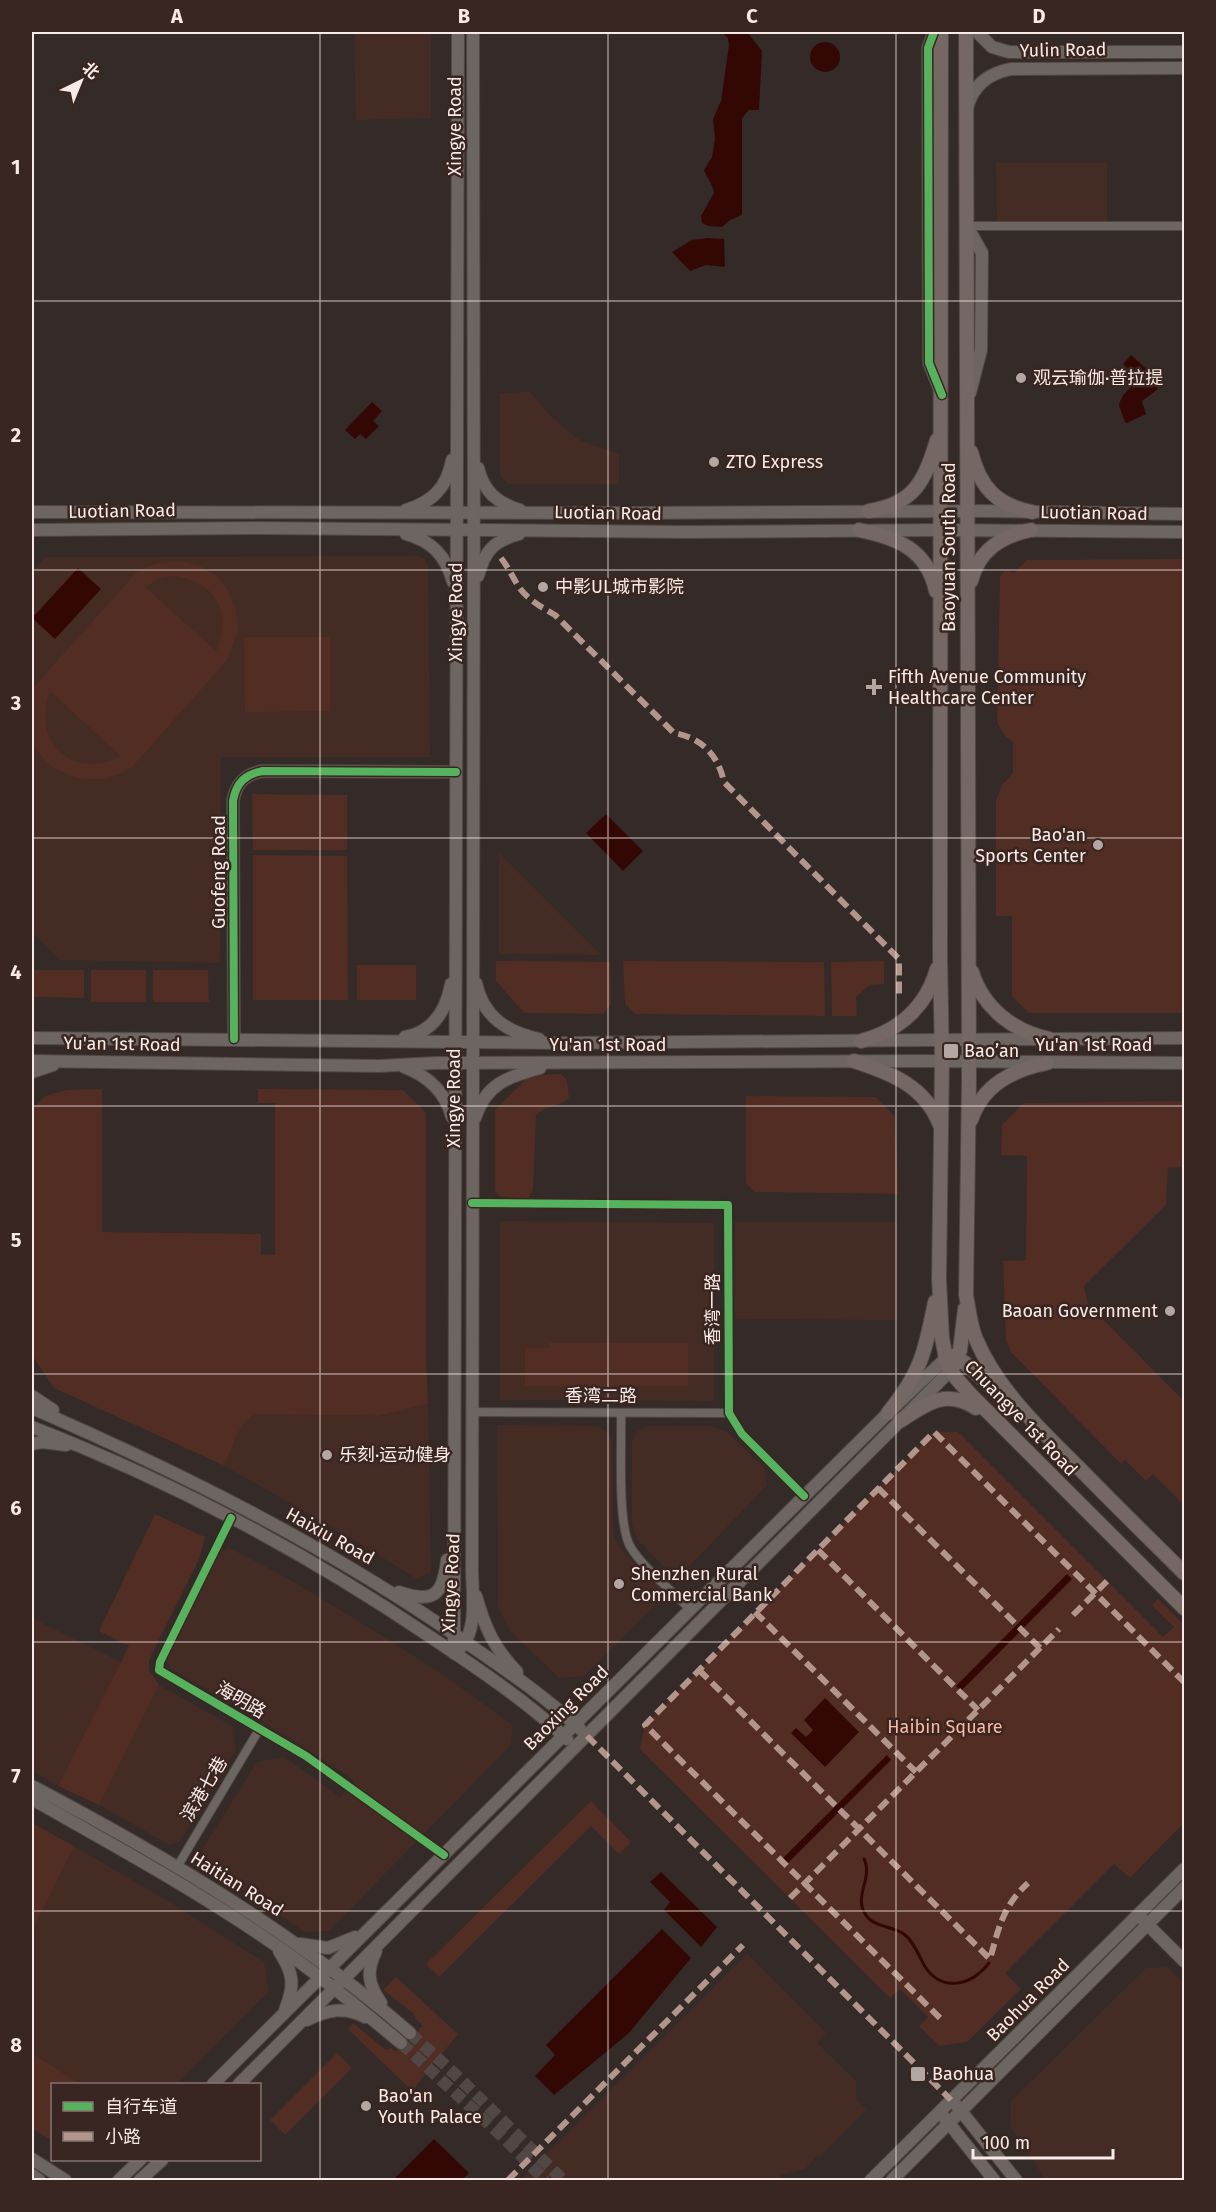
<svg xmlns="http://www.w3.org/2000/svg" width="1216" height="2212" font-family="'Fira Sans','Noto Sans SC',sans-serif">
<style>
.built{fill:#442c25}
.green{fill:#512d24;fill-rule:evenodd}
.water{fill:#330804}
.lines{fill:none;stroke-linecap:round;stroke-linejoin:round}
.stream{stroke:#330804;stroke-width:3}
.secondary-tunnel{stroke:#514744;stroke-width:12;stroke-dasharray:12 6;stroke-linecap:butt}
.street-casing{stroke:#4f4644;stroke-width:10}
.secondary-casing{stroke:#4f4644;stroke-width:14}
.primary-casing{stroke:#4f4644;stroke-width:16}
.street{stroke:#6d6562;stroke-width:8}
.secondary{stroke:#6d6562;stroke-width:12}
.primary{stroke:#756763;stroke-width:14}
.quiet{stroke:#b2968c;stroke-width:6;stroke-dasharray:12 6;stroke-linecap:butt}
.cycleway-casing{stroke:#3a2621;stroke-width:11}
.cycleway{stroke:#56b35d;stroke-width:8}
.grid{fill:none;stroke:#f8eae6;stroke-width:1.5;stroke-opacity:0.55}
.poi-dot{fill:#b3a7a3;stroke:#3a2621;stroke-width:2}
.labels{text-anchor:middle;stroke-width:5;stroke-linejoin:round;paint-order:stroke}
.street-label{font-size:18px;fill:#f8eae6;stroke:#3a2621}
.poi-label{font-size:18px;fill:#f8eae6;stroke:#3a2621;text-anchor:start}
.park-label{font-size:18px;fill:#fcb7a5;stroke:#3a2621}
.neatline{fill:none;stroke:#f8eae6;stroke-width:2}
.grid-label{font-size:20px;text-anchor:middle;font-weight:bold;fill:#f8eae6}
</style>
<rect width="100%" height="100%" fill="#342a27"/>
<!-- built -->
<g class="built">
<path d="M354 32H431V118L356 120Z"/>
<path d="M996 163H1107V221H997Z"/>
<path d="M530 392 552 417 579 440 619 454V484H508L500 475V393Z"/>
<path d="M419 556 425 559 428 565 430 757H221L220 963 60 960 32 932V572L45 557Z"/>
<path d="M499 853 601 955 499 954Z"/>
<path d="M500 1221 714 1223V1401L500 1400Z"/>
<path d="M735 1222H897V1320L735 1319Z"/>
<path d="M428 1404 431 1572 417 1579 343 1533 223 1465 232 1448 239 1429 244 1421 258 1414 378 1416Z"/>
<path d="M497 1425 598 1426 607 1432 612 1441 613 1528 615 1539 624 1553 663 1591 662 1598 584 1676 559 1678 510 1631 498 1607Z"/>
<path d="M649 1426H709L726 1431 764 1467 767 1485 683 1573H670L637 1539 632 1524V1442L638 1431Z"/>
<path d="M228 1547 287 1578 386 1638 448 1678 512 1725 511 1745 329 1931 305 1932 204 1864 202 1850 257 1762 284 1757 340 1797 354 1780 285 1735 170 1668 167 1660 217 1557Z"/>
<path d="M32 1618 121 1662 58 1786 32 1771Z"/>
<path d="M159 1685 232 1726 236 1749 180 1841 170 1845 99 1805Z"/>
<path d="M74 1846 166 1900 264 1962 269 1991 177 2084H80L32 2053V1932Z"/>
<path d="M747 1954 826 2033 817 2043 856 2081V2099L867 2109 820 2157 818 2155 805 2169 781 2175 775 2180H520Z"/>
<path d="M1167 1967 1184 1984V2180H1046L1011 2127V2101L1146 1968Z"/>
</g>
<!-- green -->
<g class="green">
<path d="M1184 559V1013H1029L1012 996V916H996V800L1002 785 1013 773V742L1004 735 997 722 1000 576 1006 570 1014 573 1027 560Z"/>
<path d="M181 561 200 566 217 576 229 592 236 610 238 630 227 660 133 766C125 771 117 776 108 778 79 784 41 769 32 739 30 732 32 723 32 716 32 707 30 697 33 688L135 574C150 563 163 562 181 561ZM174 576C214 581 234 612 216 651L145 587 158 579ZM50 692H51L121 756C74 782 30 741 50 692Z"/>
<path d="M244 637H330V711L245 712Z"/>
<path d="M252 794 347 795V850H253Z"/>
<path d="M253 855 347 856 348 1000H253Z"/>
<path d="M496 961 610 962 611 1004 603 1014 524 1013 496 981Z"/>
<path d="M623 961 824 962 825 1016 635 1014 625 1004Z"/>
<path d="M884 961V984L870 985 856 997 857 1016H832L831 962Z"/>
<rect x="357" y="965" width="59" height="35"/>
<path d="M32 970H84V998L32 997Z"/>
<rect x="91" y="970" width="55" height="32"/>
<path d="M153 970H208L209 1002H153Z"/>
<path d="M561 1074 567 1080 569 1098C557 1108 548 1104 536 1115L533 1190 528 1199 501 1197 495 1191V1110L530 1075Z"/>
<path d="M102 1089V1232L261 1234V1254L275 1255V1103H258V1089L403 1090 426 1113V1357L428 1404 378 1416 258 1414C235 1422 236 1447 223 1465L54 1388 32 1355V1110L45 1096 67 1090Z"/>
<path d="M746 1096 876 1097 895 1117 898 1194 754 1192 746 1183Z"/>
<path d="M1184 1101V1167L1168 1168 1166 1205 1084 1286 1088 1304 1184 1401V1505L1153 1474 1146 1481 1125 1460 1121 1464 1011 1352 1006 1340 1003 1261 1026 1260 1027 1156 1001 1155 1002 1125 1024 1103Z"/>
<path d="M549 1343H688V1386H525V1348H549Z"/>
<path d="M934 1432H958L1163 1637 1174 1627 1152 1605 1158 1599 1184 1625V1823L1130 1878 1114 1864 1005 1973 1021 1989 967 2042 939 2046 919 2026 928 2017 900 1989 890 1998 640 1749 645 1725Z"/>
<path d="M155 1514 205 1537 200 1557 149 1660V1670L159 1685 99 1805 58 1786 129 1646 99 1631Z"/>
<path d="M591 1801 631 1842 619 1854 591 1826 439 1977 426 1964Z"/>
<path d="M32 1823 74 1846 32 1932Z"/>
<path d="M396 1977 458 2034 412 2091 348 2029 353 2023 386 2050 391 2048 396 2052 423 2026 415 2018 413 2013 383 1990Z"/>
<path d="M32 2053 80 2084H52V2141L32 2128Z"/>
<path d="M337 2053 352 2068 285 2135 270 2120Z"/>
</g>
<!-- water -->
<g class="water">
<path d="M722 32H747L762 51 759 110H749L742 118V215L730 220 722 227 709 226 702 223 701 216 714 193C713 184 707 179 704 170L712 157 715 139 713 119 721 101 729 45 728 38Z"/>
<circle cx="825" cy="57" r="15"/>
<path d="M708 238 724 239 725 267 706 265 690 271 672 252 692 240Z"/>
<path d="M1131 355 1153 375 1158 389 1142 401 1146 414 1127 423 1125 422 1119 406C1124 381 1150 390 1123 364Z"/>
<path d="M372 402 382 411 373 421 379 426 366 439 360 434 355 439 345 430Z"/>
<path d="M78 568 101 589 55 639 32 618Z"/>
<path d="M606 814 643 851 623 871 586 833Z"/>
<path d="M1067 1574 1072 1579 961 1691 956 1686Z"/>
<path d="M825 1698 859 1732 825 1767 791 1733 796 1728 806 1737 813 1730 804 1720Z"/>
<path d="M887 1755 891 1760 787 1864 782 1859Z"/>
<path d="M661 1872 717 1927 701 1947 664 1910 670 1902 650 1882Z"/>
<path d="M662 1929 691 1958 629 2033 554 2095 535 2076 555 2055 546 2045Z"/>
<path d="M434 2139 469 2173 462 2180H393Z"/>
</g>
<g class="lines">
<!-- stream -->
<path class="stream" d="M864 1859C873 1877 855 1894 864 1912 872 1928 891 1925 904 1934 914 1942 918 1954 924 1965 941 1993 971 1986 989 1963"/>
<!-- secondary-tunnel -->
<g class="secondary-tunnel">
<path d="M410 2033 457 2076 563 2180"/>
<path d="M401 2043 504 2138 545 2180"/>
</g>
<defs>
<g id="street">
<path d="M967 226H1184"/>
<path d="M472 1203 728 1205 729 1413 742 1434 804 1496"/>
<path d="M473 1412 729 1413"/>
<path d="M621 1413C622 1442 617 1523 630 1546 641 1566 673 1592 690 1609"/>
<path d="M231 1518 160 1662 159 1670 306 1756 444 1855"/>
<path d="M177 1867 260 1728"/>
</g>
<g id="secondary">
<path d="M934 32 928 48 929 363 941 393"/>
<path d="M977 32 992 47 1009 52H1184"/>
<path d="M967 108C973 85 989 73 1011 69L1184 68"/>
<path d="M967 226 982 253 981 350 970 393"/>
<path d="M478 468C484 492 497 503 520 510"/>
<path d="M406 510C432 502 447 488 452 460"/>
<path d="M32 512 625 513 982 511 1184 514"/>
<path d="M32 530 255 528 685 532 940 530 1184 532"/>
<path d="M406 534C432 541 446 556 453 582"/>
<path d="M478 576C485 550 494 541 519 534"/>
<path d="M476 983C483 1017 507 1032 539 1039"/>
<path d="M405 1037C433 1032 446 1011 451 984"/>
<path d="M32 1038 559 1043 1184 1038"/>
<path d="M234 1039 233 801C236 783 245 774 263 771L456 772"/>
<path d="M32 1061 379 1066 435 1063 917 1061 1184 1063"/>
<path d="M404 1067C428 1076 445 1091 452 1117"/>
<path d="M32 1072 53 1065"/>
<path d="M475 1118C486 1084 507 1077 540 1068"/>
<path d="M32 1396 53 1410"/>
<path d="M32 1408C182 1473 329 1547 464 1641 503 1668 545 1696 580 1729"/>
<path d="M32 1427C171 1481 305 1552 429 1636 477 1668 525 1700 567 1739"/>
<path d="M32 1444 42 1442 66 1445"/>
<path d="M399 1592C434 1604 443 1595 447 1560"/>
<path d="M476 1596C485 1628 494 1648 517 1672"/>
<path d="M454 1653C480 1637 472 1595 472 1568 473 1056 475 544 473 32"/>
<path d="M454 1653 458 32"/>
<path d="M32 1786C165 1856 296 1934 410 2033"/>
<path d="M32 1799C113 1845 194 1889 271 1942 317 1973 359 2008 401 2043"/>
<path d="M1143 1920 1184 1961"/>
<path d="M300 1944 328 1948 355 1937"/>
<path d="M279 1951C294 1974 295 1985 285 2010"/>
<path d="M376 1951C366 1971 368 1984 381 2003"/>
<path d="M307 2020C327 2010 345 2006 365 2017"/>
<path d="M213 2084 888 1413 945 1359"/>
<path d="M239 2084 950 1371"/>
<path d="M957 2106 1016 2180"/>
<path d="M944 2117 994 2180"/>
<path d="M32 2159 65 2180"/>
<path d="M32 2175 39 2180"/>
<path d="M119 2180 140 2160"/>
<path d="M140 2180 162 2160"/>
<path d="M871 2180 1184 1869"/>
<path d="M892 2180 1184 1888"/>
</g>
<g id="primary">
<path d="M941 32C942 339 939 647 940 955L942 1061 939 1279 942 1338 947 1364 956 1378 971 1395 1184 1608"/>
<path d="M966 32 969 1079 966 1295C969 1310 970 1325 976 1339 997 1390 1043 1432 1081 1470 1115 1505 1150 1539 1184 1573"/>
<path d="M971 452C980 487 996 505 1032 512"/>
<path d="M869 511C914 504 925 481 937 440"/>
<path d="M859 530C897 538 927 549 936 591"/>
<path d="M971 581C979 550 1001 536 1031 530"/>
<path d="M972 972C983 1008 1014 1032 1050 1039"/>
<path d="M861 1041C899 1031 926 1007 937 969"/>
<path d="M854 1061C891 1073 925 1086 940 1125"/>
<path d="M971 1120C983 1085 1012 1070 1047 1063"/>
<path d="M945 1359 952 1356 965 1363 1014 1408"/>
<path d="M955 1364 960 1350 965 1309"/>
<path d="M888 1413C921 1373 925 1352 935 1302"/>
<path d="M900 1421C926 1404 946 1388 976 1408"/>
</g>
</defs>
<!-- street casing -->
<use href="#street" class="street-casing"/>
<!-- secondary casing -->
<use href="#secondary" class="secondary-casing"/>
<!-- primary casing -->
<use href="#primary" class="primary-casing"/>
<!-- street -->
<use href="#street" class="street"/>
<!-- secondary -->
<use href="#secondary" class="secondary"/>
<!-- primary -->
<use href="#primary" class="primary"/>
<!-- quiet -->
<g class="quiet">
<path d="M501 558C508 567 511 574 517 584 525 598 541 607 555 615L674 733C702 738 718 755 724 782L899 959V998"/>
<path d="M878 1488 1040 1648"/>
<path d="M818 1550 978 1710"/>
<path d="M755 1612 916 1772"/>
<path d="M1073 1615 1107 1581"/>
<path d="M699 1670 990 1959C999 1927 1003 1906 1028 1883"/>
<path d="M587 1736 951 2100"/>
<path d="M790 1898 1059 1629"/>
<path d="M940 2018 645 1725 934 1432 1184 1682"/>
<path d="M508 2180 743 1945"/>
</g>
<defs>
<g id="cycleway">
<path d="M934 32 928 48 929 363 942 395"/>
<path d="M234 1039 233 801C236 783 245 774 263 771L456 772"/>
<path d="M472 1203 728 1205 729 1413 742 1434 804 1496"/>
<path d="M231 1518 160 1662 159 1670 306 1756 444 1855"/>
</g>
</defs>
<!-- cycleway casing -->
<use href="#cycleway" class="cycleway-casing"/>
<!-- cycleway -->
<use href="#cycleway" class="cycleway"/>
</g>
<!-- grid -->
<path class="grid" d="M320 32V2180M608 32V2180M896 32V2180M32 301H1184M32 570H1184M32 838H1184M32 1106H1184M32 1374H1184M32 1642H1184M32 1911H1184"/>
<!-- markers -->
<g class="poi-dot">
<circle cx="1021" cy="378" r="6"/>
<circle cx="714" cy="462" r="6"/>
<circle cx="543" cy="587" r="6"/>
<path d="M871 678h6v6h6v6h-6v6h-6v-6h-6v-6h6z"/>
<circle cx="1098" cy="845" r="6"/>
<rect x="943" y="1043" width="16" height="16" rx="3"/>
<circle cx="1170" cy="1311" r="6"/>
<circle cx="327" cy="1455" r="6"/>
<circle cx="619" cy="1584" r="6"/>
<rect x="910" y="2066" width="16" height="16" rx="3"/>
<circle cx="366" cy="2106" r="6"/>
</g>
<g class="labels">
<!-- street labels -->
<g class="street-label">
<text transform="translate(1063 50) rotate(-1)" y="6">Yulin Road</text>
<text transform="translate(455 126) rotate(-90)" y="6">Xingye Road</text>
<text transform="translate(122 511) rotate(-1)" y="6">Luotian Road</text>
<text transform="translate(608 513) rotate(1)" y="6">Luotian Road</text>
<text transform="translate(1094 513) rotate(1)" y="6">Luotian Road</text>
<text transform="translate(949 547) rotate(-90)" y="6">Baoyuan South Road</text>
<text transform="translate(456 612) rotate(-90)" y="6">Xingye Road</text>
<text transform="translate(219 872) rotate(-90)" y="6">Guofeng Road</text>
<text transform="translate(122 1044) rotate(1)" y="6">Yu'an 1st Road</text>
<text x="608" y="1051">Yu'an 1st Road</text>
<text x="1094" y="1051">Yu'an 1st Road</text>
<text transform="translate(454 1098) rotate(-90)" y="6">Xingye Road</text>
<text transform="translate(713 1309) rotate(-90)" y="6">香湾一路</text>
<text x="601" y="1402">香湾二路</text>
<text transform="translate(1021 1418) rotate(46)" y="6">Chuangye 1st Road</text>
<text transform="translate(330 1536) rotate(29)" y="6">Haixiu Road</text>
<text transform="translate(451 1583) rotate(-87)" y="6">Xingye Road</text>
<text transform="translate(241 1700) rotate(30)" y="6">海明路</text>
<text transform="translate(566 1708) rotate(-45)" y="6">Baoxing Road</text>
<text transform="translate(204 1789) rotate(-59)" y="6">滨港七巷</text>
<text transform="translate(237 1884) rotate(32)" y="6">Haitian Road</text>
<text transform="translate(1028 2000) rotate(-45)" y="6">Baohua Road</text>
</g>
<!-- poi labels -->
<g class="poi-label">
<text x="1033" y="384">观云瑜伽·普拉提</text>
<text x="726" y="468">ZTO Express</text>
<text x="555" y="593">中影UL城市影院</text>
<text x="888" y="683">Fifth Avenue Community<tspan x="888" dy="21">Healthcare Center</tspan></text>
<text x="1086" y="841" text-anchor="end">Bao'an<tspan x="1086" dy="21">Sports Center</tspan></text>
<text x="964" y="1057">Bao’an</text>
<text x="1158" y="1317" text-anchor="end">Baoan Government</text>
<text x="339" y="1461">乐刻·运动健身</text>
<text x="631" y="1580">Shenzhen Rural<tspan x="631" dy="21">Commercial Bank</tspan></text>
<text x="932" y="2080">Baohua</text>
<text x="378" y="2102">Bao'an<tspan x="378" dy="21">Youth Palace</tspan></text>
</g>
<!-- park labels -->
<g class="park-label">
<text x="945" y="1733">Haibin Square</text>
</g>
</g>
<!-- border -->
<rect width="1216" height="2212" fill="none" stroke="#3a2621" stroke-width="66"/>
<!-- legend -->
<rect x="51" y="2083" width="210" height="78" fill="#3a2621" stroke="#867470" stroke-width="1.5"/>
<rect x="63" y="2102" width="30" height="9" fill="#56b35d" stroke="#867470" stroke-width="1.5"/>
<text x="105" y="2113" font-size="18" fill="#f8eae6">自行车道</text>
<rect x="63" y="2132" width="30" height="9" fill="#b2968c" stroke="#867470" stroke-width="1.5"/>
<text x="105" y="2143" font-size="18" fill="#f8eae6">小路</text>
<!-- north arrow -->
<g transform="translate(81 81) rotate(43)" stroke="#3a2621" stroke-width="4.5" paint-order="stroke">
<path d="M0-4.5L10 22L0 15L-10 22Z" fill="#f8eae6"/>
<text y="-9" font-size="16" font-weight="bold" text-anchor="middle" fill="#f8eae6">北</text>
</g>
<!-- scale -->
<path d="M973 2149v9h140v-9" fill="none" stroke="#f8eae6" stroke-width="3"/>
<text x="982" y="2149" font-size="18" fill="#f8eae6" stroke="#3a2621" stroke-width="4.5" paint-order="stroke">100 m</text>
<rect x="33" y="33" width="1150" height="2146" class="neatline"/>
<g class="grid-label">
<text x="177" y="23">A</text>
<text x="464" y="23">B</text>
<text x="752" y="23">C</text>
<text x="1039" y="23">D</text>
<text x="16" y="174">1</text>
<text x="16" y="442">2</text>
<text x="16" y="710">3</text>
<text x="16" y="979">4</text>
<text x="16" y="1247">5</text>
<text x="16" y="1515">6</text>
<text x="16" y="1783">7</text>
<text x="16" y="2052">8</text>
</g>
</svg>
